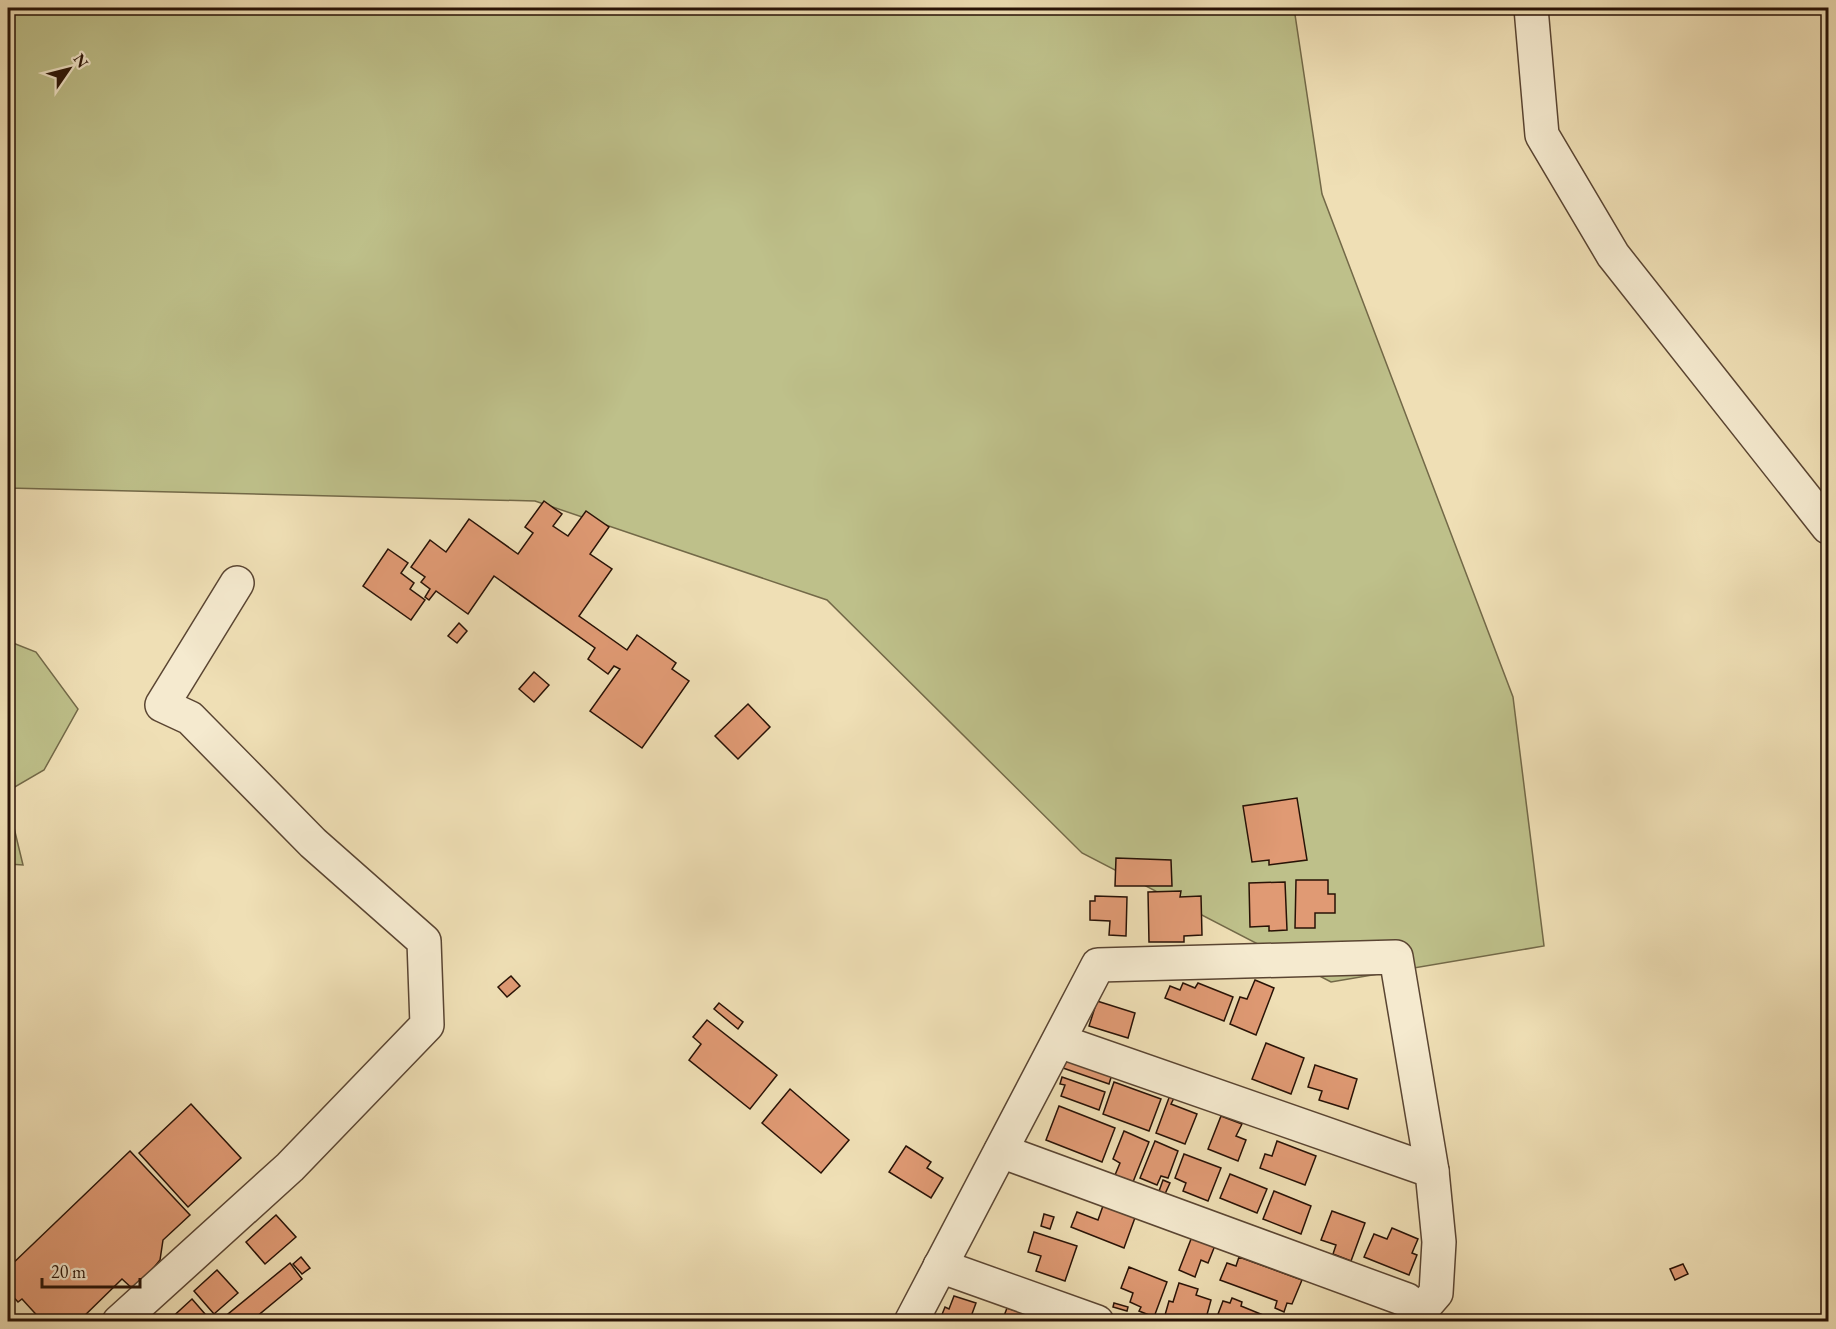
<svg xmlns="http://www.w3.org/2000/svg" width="1836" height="1329" font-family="'EB Garamond',serif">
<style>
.green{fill:#bec08a;stroke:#736948;stroke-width:1.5}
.building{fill:#e09a74;stroke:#281206;stroke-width:1.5}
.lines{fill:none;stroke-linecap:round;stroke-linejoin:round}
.street-casing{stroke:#5a4532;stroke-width:36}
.street{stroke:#f5eacf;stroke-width:33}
</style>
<rect width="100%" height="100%" fill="#efdfb5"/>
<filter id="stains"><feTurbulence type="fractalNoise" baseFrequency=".00333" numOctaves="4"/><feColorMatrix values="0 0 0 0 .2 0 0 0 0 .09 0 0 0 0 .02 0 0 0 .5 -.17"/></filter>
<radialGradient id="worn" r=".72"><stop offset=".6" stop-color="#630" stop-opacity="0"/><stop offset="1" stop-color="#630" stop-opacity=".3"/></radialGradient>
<!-- green -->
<g class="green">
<path d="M8 8H1294L1322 194 1513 697 1544 946 1331 982 1082 853 827 600 535 501 8 488Z"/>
<path d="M8 641 36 652 78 709 44 770 8 791Z"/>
<path d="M8 803 23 865 8 864Z"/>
</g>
<!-- building -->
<g class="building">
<path d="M544 501 562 514 553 526 568 536 586 511 609 527 590 554 612 569 579 616 627 650 637 635 676 663 672 669 689 681 642 748 590 711 620 669 614 666 608 674 588 659 595 648 494 576 468 614 436 591 429 600 425 597 430 589 421 582 425 577 411 567 430 540 446 552 469 519 518 554 533 533 525 527Z"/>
<path d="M388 549 408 563 401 573 414 583 410 589 425 600 411 620 363 586Z"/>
<path d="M459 623 467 631 457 643 448 636Z"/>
<path d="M534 672 549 685 534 702 519 689Z"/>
<path d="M748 704 770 727 738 759 715 736Z"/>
<path d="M1297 798 1307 860 1269 865V860L1252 862 1243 806Z"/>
<path d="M1116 858 1171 860 1172 886H1115Z"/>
<path d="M1296 880H1328V894H1335V913H1315V928H1295Z"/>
<path d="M1285 882 1287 930 1269 931V926L1250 927 1249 883Z"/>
<path d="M1181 891 1180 897 1201 896 1202 935 1184 936V942H1149L1148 892Z"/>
<path d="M1095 896 1127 897 1126 936 1109 935 1110 921 1090 920V901H1095Z"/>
<path d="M511 976 520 986 507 997 498 987Z"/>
<path d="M1255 980 1274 988 1256 1035 1230 1024 1240 997 1247 999Z"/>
<path d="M1183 983 1195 988 1198 983 1233 997 1224 1021 1165 998 1170 986 1180 990Z"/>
<path d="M1097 1001 1135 1013 1128 1038 1089 1026Z"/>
<path d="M719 1003 743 1022 738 1029 714 1009Z"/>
<path d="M707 1020 777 1075 750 1109 689 1060 701 1044 693 1037Z"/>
<path d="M1266 1043 1304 1058 1291 1094 1252 1079Z"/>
<path d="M1068 1055 1113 1071 1109 1084 1063 1068Z"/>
<path d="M1315 1065 1357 1079 1348 1109 1319 1100 1322 1091 1308 1087Z"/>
<path d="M1062 1077 1105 1092 1099 1110 1061 1096 1065 1085 1060 1084Z"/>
<path d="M1114 1082 1161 1099 1149 1131 1103 1114Z"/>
<path d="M790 1089 849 1140 821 1173 762 1123Z"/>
<path d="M1170 1095 1175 1096 1171 1104 1197 1114 1185 1144 1156 1133Z"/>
<path d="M191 1104 241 1158 188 1207 139 1153Z"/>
<path d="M1059 1106 1115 1128 1102 1162 1046 1140Z"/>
<path d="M1221 1116 1242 1124 1236 1136 1246 1140 1238 1161 1208 1149Z"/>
<path d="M1124 1131 1149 1142 1133 1182 1115 1175 1120 1163 1113 1159Z"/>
<path d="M1155 1141 1178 1151 1168 1178 1161 1176 1157 1185 1140 1178Z"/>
<path d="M1277 1141 1316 1156 1305 1185 1260 1168 1265 1154 1272 1156Z"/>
<path d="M906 1146 931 1162 927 1168 943 1178 931 1198 889 1172Z"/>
<path d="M130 1151 190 1215 163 1240 160 1260 135 1291 122 1279 78 1322H43L22 1299 18 1302 8 1291V1268Z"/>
<path d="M1184 1154 1221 1168 1208 1201 1183 1191 1186 1183 1175 1178Z"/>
<path d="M1230 1174 1267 1189 1257 1213 1220 1198Z"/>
<path d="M1163 1180 1170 1183 1164 1196 1158 1194Z"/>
<path d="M1274 1191 1311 1206 1301 1234 1263 1219Z"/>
<path d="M1104 1203 1136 1215 1124 1248 1071 1227 1077 1212 1098 1220Z"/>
<path d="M1332 1211 1365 1223 1351 1261 1333 1254 1336 1245 1321 1240Z"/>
<path d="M1044 1214 1054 1217 1050 1229 1041 1226Z"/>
<path d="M276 1215 296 1237 265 1264 246 1242Z"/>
<path d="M1392 1228 1418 1239 1412 1253 1417 1255 1409 1275 1364 1257 1374 1234 1387 1239Z"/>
<path d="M1034 1232 1077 1246 1065 1281 1036 1271 1041 1256 1028 1252Z"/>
<path d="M1193 1234 1216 1243 1208 1263 1201 1260 1195 1277 1179 1270Z"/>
<path d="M301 1257 310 1268 302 1274 293 1264Z"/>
<path d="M1239 1257 1302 1280 1292 1304 1287 1303 1284 1312 1275 1308 1277 1301 1220 1280 1227 1263 1236 1266Z"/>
<path d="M290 1263 302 1279 250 1322H224L222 1319Z"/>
<path d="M1683 1264 1688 1274 1675 1280 1670 1269Z"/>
<path d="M1129 1267 1167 1282 1154 1317 1139 1311 1141 1307 1130 1302 1133 1293 1121 1288Z"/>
<path d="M217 1270 238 1293 214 1314 194 1291Z"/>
<path d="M1179 1283 1198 1289 1196 1295 1211 1300 1205 1322H1185L1165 1315 1169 1301 1173 1302Z"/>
<path d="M954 1296 976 1303 969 1322H939L945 1307 949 1309Z"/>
<path d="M1232 1298 1242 1302 1241 1306 1263 1315 1261 1322H1215L1223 1301 1230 1303Z"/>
<path d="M192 1299 212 1322H167Z"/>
<path d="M1114 1303 1128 1307 1127 1311 1113 1307Z"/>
<path d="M1007 1308 1041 1319 1040 1322H999L1001 1315 1004 1316Z"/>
</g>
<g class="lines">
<defs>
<g id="street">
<path d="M1531 8 1542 135 1613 255 1828 527"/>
<path d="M1059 1041 1432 1171"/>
<path d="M1001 1151 1407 1300 1420 1311"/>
<path d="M940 1266 1097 1322"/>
<path d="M119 1322 290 1167 427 1025 424 941 313 843 190 718 162 705 237 583"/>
<path d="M911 1322 1098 965 1396 957 1432 1171 1439 1242 1436 1293 1411 1322"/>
</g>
</defs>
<!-- street casing -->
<use href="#street" class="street-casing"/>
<!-- street -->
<use href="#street" class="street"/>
</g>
<!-- margin -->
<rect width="1836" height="1329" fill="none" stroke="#efdfb5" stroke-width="30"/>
<rect x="9" y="9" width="1818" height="1311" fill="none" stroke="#281206" stroke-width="3"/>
<rect x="15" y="15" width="1806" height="1299" fill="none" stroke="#281206" stroke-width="1.5"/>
<!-- north arrow -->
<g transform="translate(69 69) rotate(55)" stroke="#f5eacf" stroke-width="4.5" paint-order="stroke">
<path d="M0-4.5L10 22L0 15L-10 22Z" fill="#281206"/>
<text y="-9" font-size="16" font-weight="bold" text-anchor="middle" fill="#281206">N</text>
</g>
<!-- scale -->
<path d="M42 1278v9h98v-9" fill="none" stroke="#281206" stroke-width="3"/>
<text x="51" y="1278" font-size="18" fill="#281206" stroke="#f5eacf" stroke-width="4.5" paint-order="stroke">20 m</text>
<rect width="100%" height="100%" filter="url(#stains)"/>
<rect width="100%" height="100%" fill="url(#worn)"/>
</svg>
